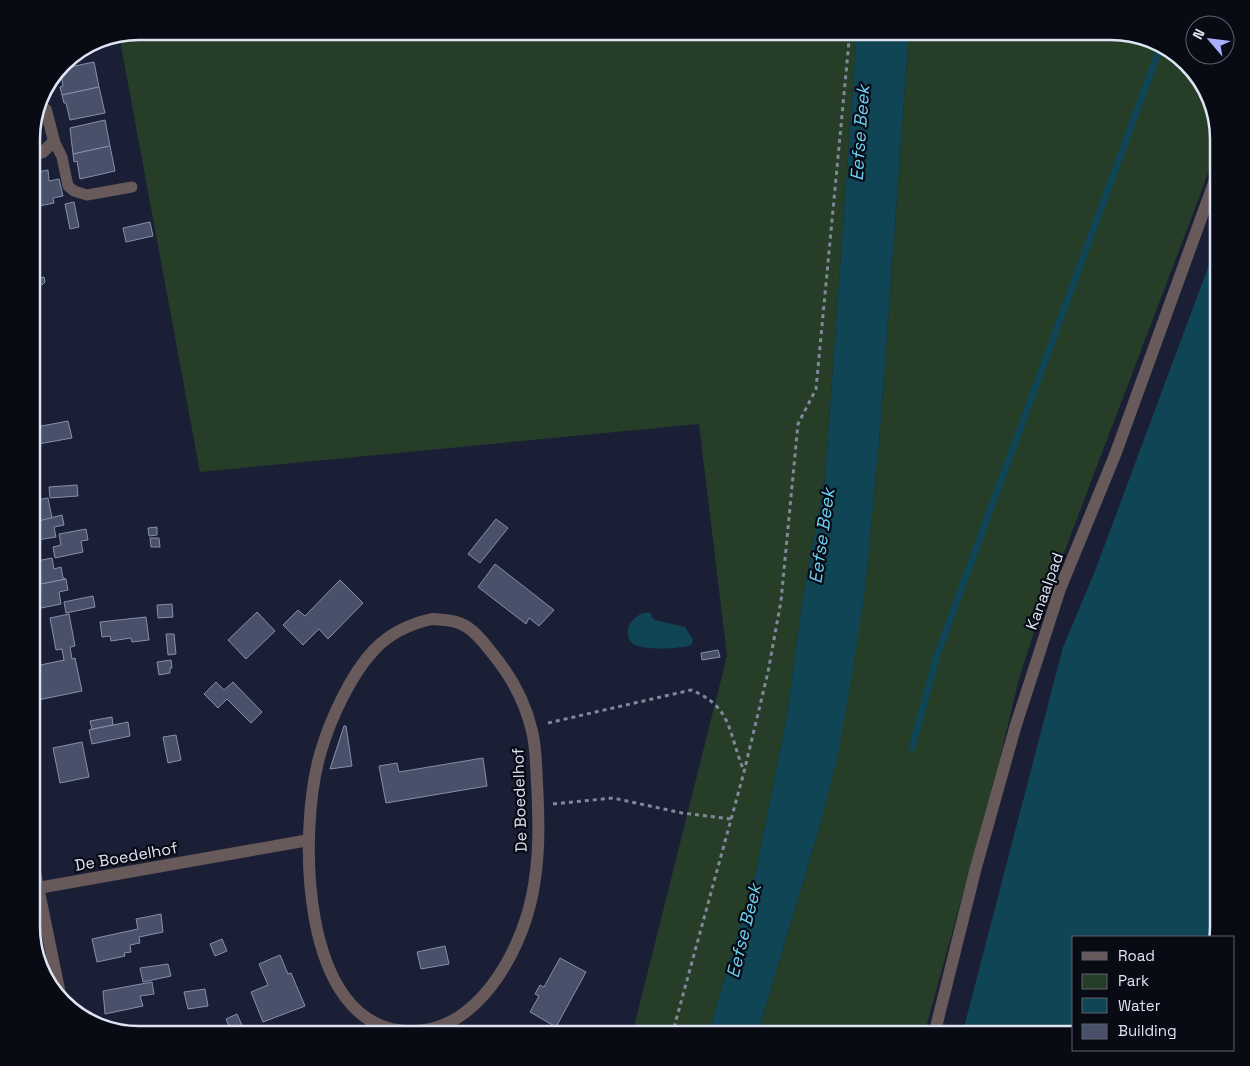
<svg xmlns="http://www.w3.org/2000/svg" width="1250" height="1066" font-family="'Space Grotesk',sans-serif">
<style>
.green{fill:#263e27}
.water{fill:#0f4555}
.lines{fill:none;stroke-linecap:round;stroke-linejoin:round}
.stream{stroke:#0f4555;stroke-width:7}
.building{fill:#49506a;stroke:#868fac}
.path{stroke:#82879a;stroke-width:3;stroke-dasharray:4 4;stroke-linecap:butt}
.lane{stroke:#68595a;stroke-width:11}
.street{stroke:#68595a;stroke-width:12}
.labels{text-anchor:middle;stroke-width:4.5;stroke-linejoin:round;paint-order:stroke}
.street-label{font-size:16px;fill:#dfe4f4;stroke:#080a14}
.water-label{font-size:18px;font-style:italic;fill:#6bd1f2;stroke:#080a14}
.rim{fill:none;stroke:#dfe4f4;stroke-width:2.5}
</style>
<rect width="100%" height="100%" fill="#1a1f36"/>
<!-- green -->
<g class="green">
<path d="M139 31H857L825 479 803 597 786 722 756 872 708 1035H632L727 656 699 424 200 472 119 35Z"/>
<path d="M909 31H1112L1152 39 1182 58 1210 97 1219 139 1202 190 1035 629 1019 679 999 762 924 1035H757L819 829 865 590 880 430Z"/>
</g>
<!-- water -->
<g class="water">
<path d="M857 31H909L880 430 865 590 850 686 837 759 819 829 757 1035H708L756 872 786 722 803 597 825 479Z"/>
<path d="M1219 238V928L1217 937H1074V1035H962L1063 647 1095 571Z"/>
<path d="M645 613H651L652 617 655 620 685 627 693 640 691 645C680 649 640 651 632 643 621 631 633 615 645 613Z"/>
</g>
<g class="lines">
<!-- stream -->
<path class="stream" d="M912 748 937 655 1161 45"/>
</g>
<!-- building -->
<g class="building">
<path d="M94 62 99 87 62 95 60 87 63 86 60 69Z"/>
<path d="M99 87 105 113 70 120 66 103H64L62 95Z"/>
<path d="M105 120 110 146 73 154 70 128Z"/>
<path d="M110 146 115 171 80 179 77 161 74 162 73 154Z"/>
<path d="M37 169V172L48 170 49 181 59 179 63 196 53 198 54 203 34 207 32 170Z"/>
<path d="M74 202 79 227 70 229 65 204Z"/>
<path d="M150 222 153 236 126 242 123 228Z"/>
<path d="M44 277 45 282 42 285 34 284 32 280Z"/>
<path d="M37 381 39 392 31 393V382Z"/>
<path d="M68 421 72 438 33 445 34 451 31 455V428Z"/>
<path d="M77 485 78 496 50 498 49 487Z"/>
<path d="M48 498 52 518 31 523V501Z"/>
<path d="M62 515 64 525 54 527 56 537 31 541V523Z"/>
<path d="M496 519 508 528 480 563 468 554Z"/>
<path d="M157 527V535L149 536 148 528Z"/>
<path d="M86 529 88 540 81 541 83 552 55 558 53 547 61 545 59 534Z"/>
<path d="M150 538H159L160 547H151Z"/>
<path d="M52 558 54 569 61 567 63 578 66 579 31 586V562Z"/>
<path d="M495 564 554 610 539 626 529 618 526 624 478 587Z"/>
<path d="M66 579 68 590 59 592 61 604 31 610V586Z"/>
<path d="M340 580 363 603 328 639 319 629 303 645 283 625 298 610 305 616Z"/>
<path d="M93 596 95 607 66 613 64 602Z"/>
<path d="M172 604 173 617 158 618 157 605Z"/>
<path d="M257 612 275 631 246 659 228 640Z"/>
<path d="M69 614 75 646 70 647 72 659 75 658 82 691 38 700 31 667 64 660 62 649 56 650 50 618Z"/>
<path d="M146 617 149 640 132 642 131 638 111 641 110 636 102 637 100 622Z"/>
<path d="M166 634H174L176 654 168 655Z"/>
<path d="M718 650 720 657 702 660 701 653Z"/>
<path d="M171 660 172 668H170V673L159 675 157 662Z"/>
<path d="M216 682 224 690 233 682 262 712 251 723 227 699 218 708 204 694Z"/>
<path d="M112 717 113 725 92 729 90 721Z"/>
<path d="M128 722 130 736 92 744 89 730Z"/>
<path d="M344 726H346L352 766 330 769Z"/>
<path d="M176 735 181 760 168 763 163 737Z"/>
<path d="M82 742 89 777 60 783 53 748Z"/>
<path d="M483 758 487 786 386 803 379 766 397 763 399 772Z"/>
<path d="M161 914 163 932 139 937 140 943 130 945 131 952 124 953 125 956 97 962 92 939 138 929 136 919Z"/>
<path d="M222 939 227 951 215 956 210 944Z"/>
<path d="M445 946 449 964 421 969 417 952Z"/>
<path d="M280 955 288 974 291 973 305 1006 263 1022 251 992 268 985 259 964Z"/>
<path d="M560 958 586 972 556 1027 530 1012 539 996 535 994 540 985 544 987Z"/>
<path d="M168 964 171 976 143 982 140 968Z"/>
<path d="M152 982 154 994 140 996 143 1006 105 1014 103 991Z"/>
<path d="M205 989 208 1006 188 1009 184 992Z"/>
<path d="M237 1014 246 1034 245 1035H233L226 1019Z"/>
<path d="M209 1028 211 1035H198L197 1030Z"/>
</g>
<g class="lines">
<!-- path -->
<g class="path">
<path d="M548 723 691 690C733 707 728 733 744 771"/>
<path d="M553 804 613 798 682 813 731 819"/>
<path d="M672 1035 744 772 768 672 781 601 798 424 816 389 850 31"/>
</g>
<!-- lane -->
<path class="lane" d="M54 141 62 157 68 186 74 191 87 195 132 187"/>
<!-- street -->
<g class="street">
<path d="M32 154 43 152 54 141 46 110 38 109"/>
<path d="M432 619C444 620 457 620 467 627 477 633 485 644 492 653 511 676 525 701 532 731 536 747 536 765 537 783 539 822 540 857 532 896 520 954 476 1034 408 1031 298 1028 298 826 321 751 330 720 351 674 374 650 390 633 409 624 432 619Z"/>
<path d="M31 853 61 999"/>
<path d="M38 888 309 840"/>
<path d="M934 1035 975 871 1015 728 1060 589 1115 455 1219 169"/>
</g>
</g>
<g class="labels">
<!-- street labels -->
<g class="street-label">
<text transform="translate(1044 591) rotate(-70)" y="6">Kanaalpad</text>
<text transform="translate(519 800) rotate(-92)" y="6">De Boedelhof</text>
<text transform="translate(126 856) rotate(-10)" y="6">De Boedelhof</text>
</g>
<!-- water labels -->
<g class="water-label">
<text transform="translate(860 133) rotate(-86)" y="6">Eefse Beek</text>
<text transform="translate(822 536) rotate(-82)" y="6">Eefse Beek</text>
<text transform="translate(744 931) rotate(-76)" y="6">Eefse Beek</text>
</g>
</g>
<!-- crop -->
<path d="M0 0H1250V1066H0ZM139 40H1111A99 99 0 0 1 1210 139V927A99 99 0 0 1 1111 1026H139A99 99 0 0 1 40 927V139A99 99 0 0 1 139 40Z" fill="#080a14" fill-rule="evenodd"/>
<path class="rim" d="M139 40H1111A99 99 0 0 1 1210 139V927A99 99 0 0 1 1111 1026H139A99 99 0 0 1 40 927V139A99 99 0 0 1 139 40Z"/>
<!-- legend -->
<rect x="1072" y="936" width="162" height="115" fill="#080a14" stroke="#5e616e"/>
<rect x="1082" y="952" width="25" height="8" fill="#68595a" stroke="#5e616e"/>
<text x="1118" y="961" font-size="15" fill="#dfe4f4">Road</text>
<rect x="1082" y="974" width="25" height="15" fill="#263e27" stroke="#5e616e"/>
<text x="1118" y="986" font-size="15" fill="#dfe4f4">Park</text>
<rect x="1082" y="998" width="25" height="15" fill="#0f4555" stroke="#5e616e"/>
<text x="1118" y="1011" font-size="15" fill="#dfe4f4">Water</text>
<rect x="1082" y="1024" width="25" height="15" fill="#49506a" stroke="#5e616e"/>
<text x="1118" y="1036" font-size="15" fill="#dfe4f4">Building</text>
<!-- north arrow -->
<g transform="translate(1210 40) rotate(298)"><circle r="24" fill="#080a14" stroke="#5e616e"/>
<path d="M0-4L9 19L0 12L-9 19Z" fill="#a8b0fc"/>
<text y="-8" font-size="14" font-weight="bold" text-anchor="middle" fill="#dfe4f4">N</text>
</g>
</svg>
